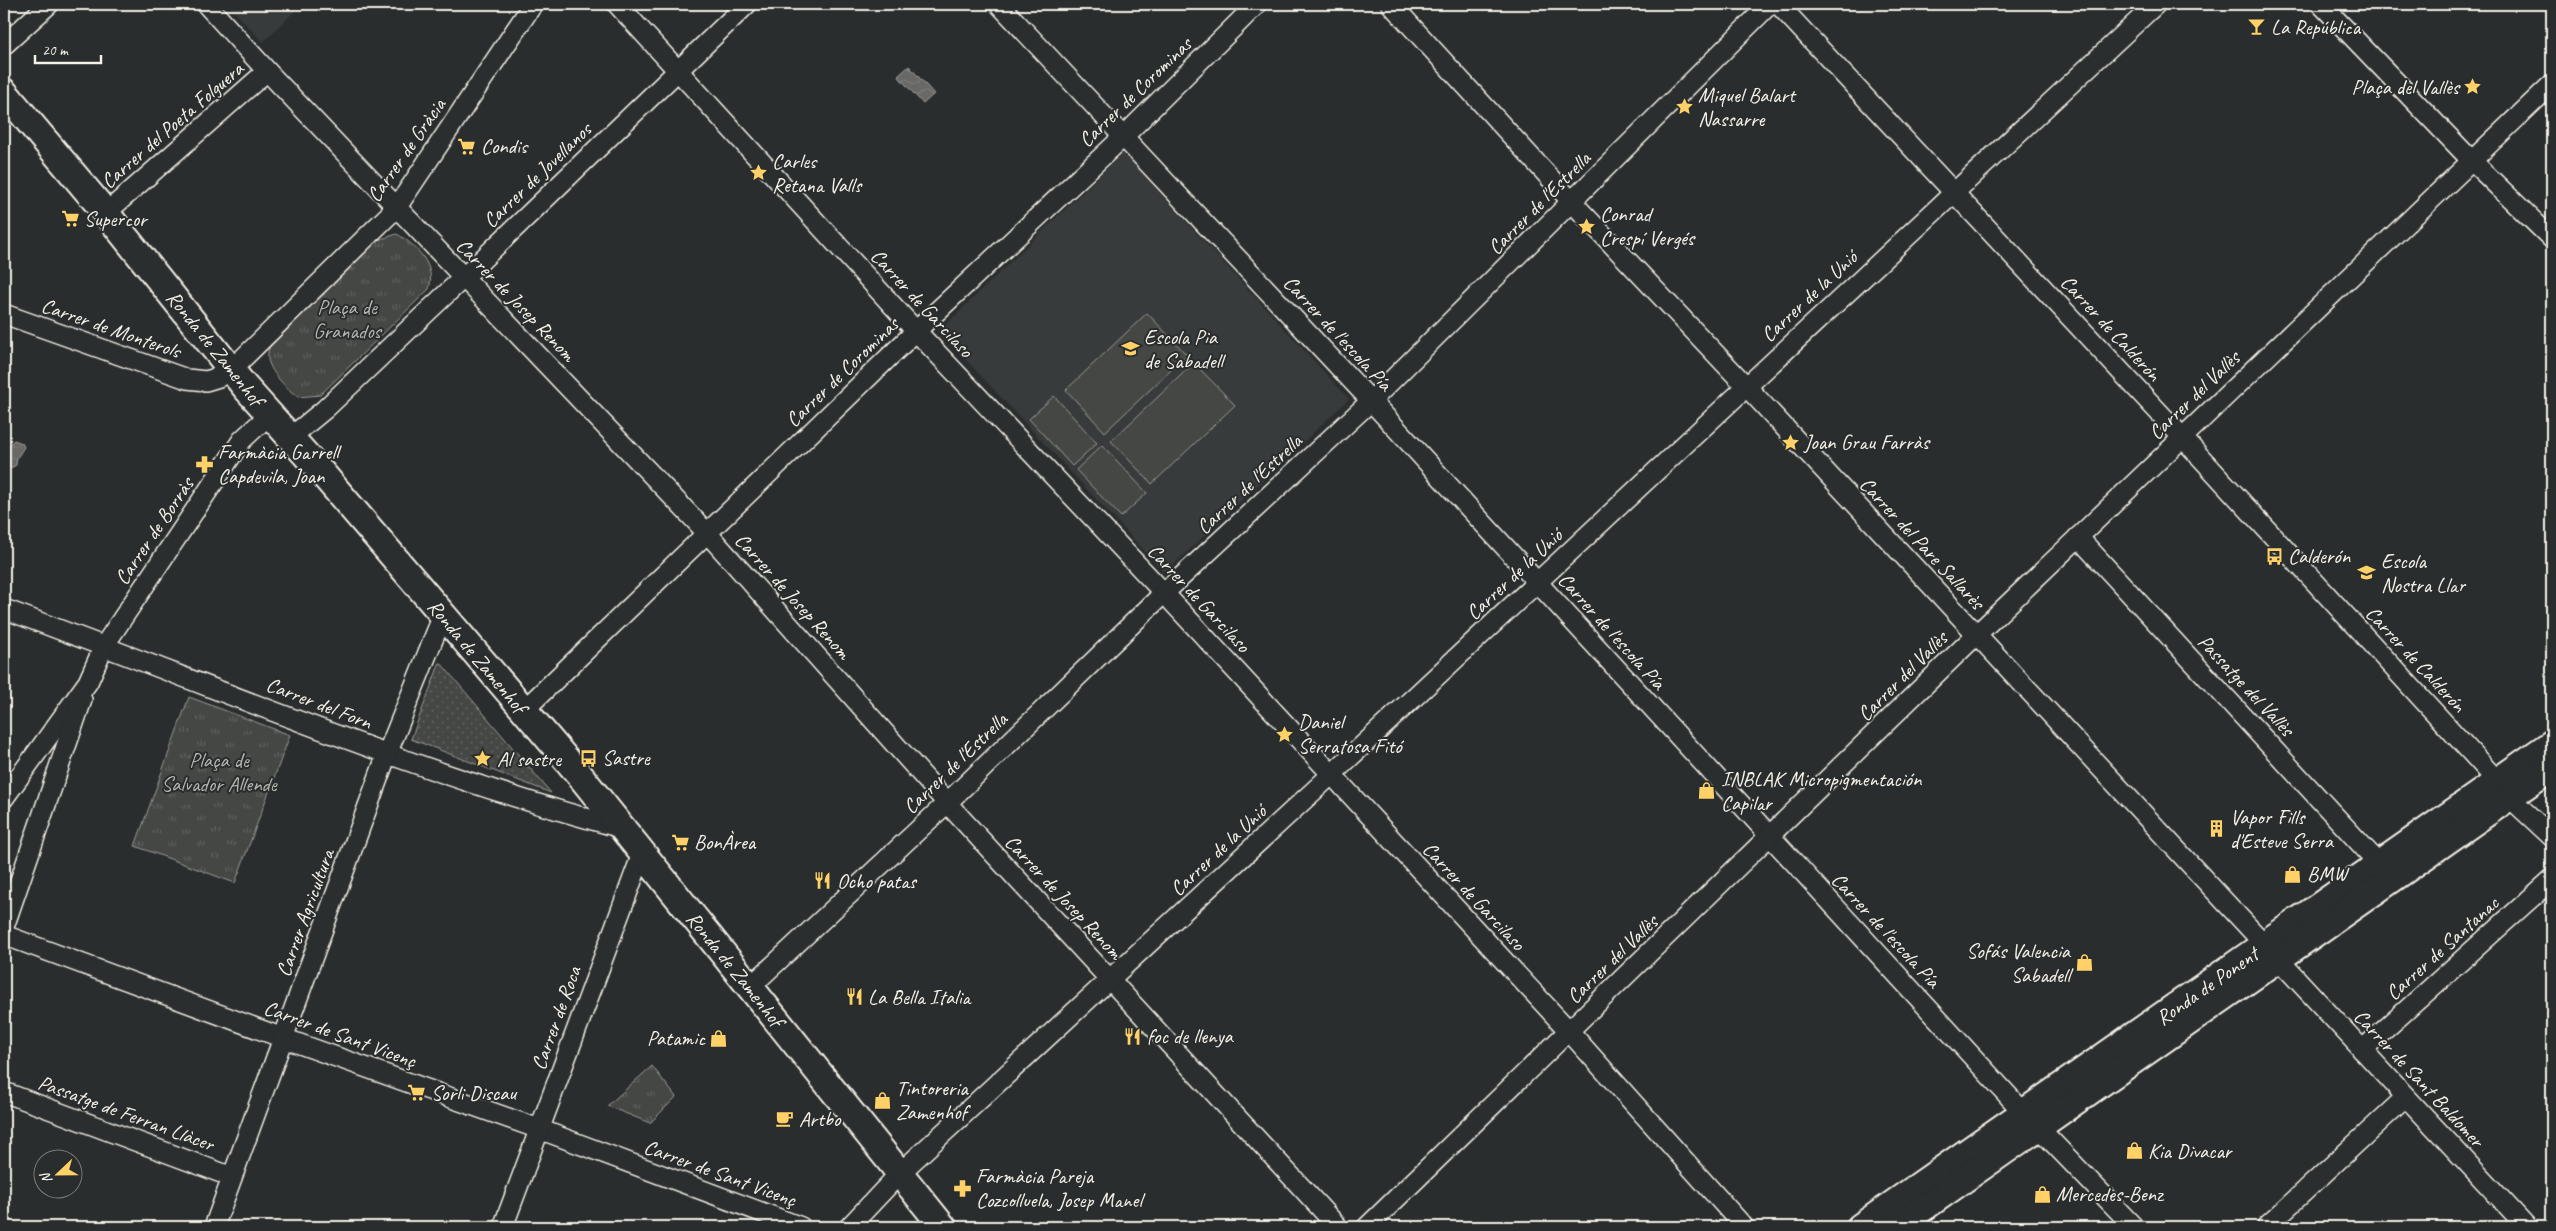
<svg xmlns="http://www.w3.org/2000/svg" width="2556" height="1231" font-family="Caveat,sans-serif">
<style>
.built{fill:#373a3a}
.grass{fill:url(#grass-dots);stroke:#9c9c96}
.park{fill:url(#park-tufts);stroke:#9c9c96}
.pitch{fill:#444645;stroke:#9c9c96}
.water{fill:url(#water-waves);stroke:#9f9f9a}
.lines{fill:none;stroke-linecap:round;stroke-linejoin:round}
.street-casing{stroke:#f4f1e8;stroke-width:22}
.secondary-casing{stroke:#f4f1e8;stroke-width:30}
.street{stroke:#2a2d2e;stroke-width:19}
.secondary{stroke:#2a2d2e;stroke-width:26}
.labels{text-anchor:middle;stroke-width:4;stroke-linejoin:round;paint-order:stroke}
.poi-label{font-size:21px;fill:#f4f1e8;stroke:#2a2d2e;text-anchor:start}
.street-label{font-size:21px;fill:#f4f1e8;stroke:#2a2d2e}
.park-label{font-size:21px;fill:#b6b5af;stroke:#2a2d2e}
</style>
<defs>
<pattern id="grass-dots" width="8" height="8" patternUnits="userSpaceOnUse" patternTransform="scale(1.25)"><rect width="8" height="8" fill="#444645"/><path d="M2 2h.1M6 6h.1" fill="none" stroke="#606160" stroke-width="1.8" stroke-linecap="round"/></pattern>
<pattern id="park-tufts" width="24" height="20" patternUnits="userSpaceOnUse" patternTransform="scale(1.25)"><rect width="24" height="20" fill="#444645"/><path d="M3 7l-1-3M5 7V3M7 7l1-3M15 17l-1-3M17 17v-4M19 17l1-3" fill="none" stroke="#606160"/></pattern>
<pattern id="water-waves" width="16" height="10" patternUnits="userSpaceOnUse" patternTransform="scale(1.25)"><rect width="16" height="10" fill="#676866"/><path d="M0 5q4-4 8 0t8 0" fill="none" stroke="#7d7e7c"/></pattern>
</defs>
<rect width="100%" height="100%" fill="#2a2d2e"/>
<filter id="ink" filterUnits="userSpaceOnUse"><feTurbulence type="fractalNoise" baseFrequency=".02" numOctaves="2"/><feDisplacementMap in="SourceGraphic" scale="10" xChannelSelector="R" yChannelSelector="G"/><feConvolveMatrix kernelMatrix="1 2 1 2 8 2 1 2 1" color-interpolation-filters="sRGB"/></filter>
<g filter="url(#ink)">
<!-- built -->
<g class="built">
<path d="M227 4H302L263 42Z"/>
<path d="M1123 153 1349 399 1165 573 939 331Z"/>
</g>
<!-- grass -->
<path class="grass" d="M440 662 551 793 411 739Z"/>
<!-- park -->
<g class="park">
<path d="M397 234C417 246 436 265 429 289L320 395 298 397C287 389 265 368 268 353 268 349 271 345 272 341L378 240Z"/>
<path d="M189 697 290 735 235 883 135 846Z"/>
<path d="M652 1066 676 1097 650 1123 607 1106Z"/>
</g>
<!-- pitch -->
<g class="pitch">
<path d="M1147 313 1187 355 1105 432 1066 390Z"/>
<path d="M1194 363 1235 405 1152 484 1111 441Z"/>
<path d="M1054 396 1097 443 1072 466 1029 419Z"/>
<path d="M1102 445 1147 493 1121 517 1076 470Z"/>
</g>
<!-- water -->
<g class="water">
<path d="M909 66 934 94 923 104 898 76Z"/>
<path d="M14 440 22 443 24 447 17 458 16 465 11 468 4 466C3 458 8 444 14 440Z"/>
</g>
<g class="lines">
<defs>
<g id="street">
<path d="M206 4 267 71 709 535 947 803 1338 1227"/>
<path d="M617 4 916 331 1164 593 1569 1031 1744 1227"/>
<path d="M999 4 1371 401 2014 1102 2134 1227"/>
<path d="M1391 4 1572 202 1746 386 2527 1227"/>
<path d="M1778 4 2182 437 2489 772 2509 797 2552 837"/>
<path d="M2321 4 2472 161 2552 239"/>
<path d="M4 45 49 4"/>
<path d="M106 213 267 71"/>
<path d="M4 314 187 379 206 381 219 377 231 370 397 207 533 4"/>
<path d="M291 437 325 409 463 278 747 4"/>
<path d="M2078 537 2380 865"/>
<path d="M4 609C209 684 411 772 622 828"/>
<path d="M523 711 916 331 1123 137 1257 4"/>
<path d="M4 798 88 682 104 646 242 440 270 414"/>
<path d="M4 927 82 700"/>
<path d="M4 935 283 1038 539 1129 801 1227"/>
<path d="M749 988 947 803 1164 593 1371 401 1770 4"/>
<path d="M2362 1050 2552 879"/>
<path d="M4 1092 232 1177"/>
<path d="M214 1227 387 754 443 615"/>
<path d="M503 1227 642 854"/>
<path d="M849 1227 900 1173 1331 775 2156 4"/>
<path d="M1367 1227 1976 635 2552 84"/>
<path d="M2266 1227 2406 1097"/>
</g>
<g id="secondary">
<path d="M4 92 106 213 245 387 316 466 578 773 943 1227"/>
<path d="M1860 1227 2552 743"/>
<path d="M1896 1227 2552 767"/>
</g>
</defs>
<!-- street casing -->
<use href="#street" class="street-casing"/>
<!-- secondary casing -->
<use href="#secondary" class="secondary-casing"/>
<!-- street -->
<use href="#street" class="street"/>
<!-- secondary -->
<use href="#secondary" class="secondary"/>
</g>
</g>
<!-- icons -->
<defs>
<symbol id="bar-bare" viewBox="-9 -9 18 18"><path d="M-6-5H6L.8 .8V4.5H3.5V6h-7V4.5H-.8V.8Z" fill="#ffd166" stroke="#2a2d2e" stroke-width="2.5" paint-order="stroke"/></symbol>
<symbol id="sight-bare" viewBox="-9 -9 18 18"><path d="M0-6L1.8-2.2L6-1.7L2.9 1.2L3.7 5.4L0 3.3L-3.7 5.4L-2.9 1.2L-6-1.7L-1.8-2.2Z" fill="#ffd166" stroke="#2a2d2e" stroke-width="2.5" paint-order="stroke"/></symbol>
<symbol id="supermarket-bare" viewBox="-9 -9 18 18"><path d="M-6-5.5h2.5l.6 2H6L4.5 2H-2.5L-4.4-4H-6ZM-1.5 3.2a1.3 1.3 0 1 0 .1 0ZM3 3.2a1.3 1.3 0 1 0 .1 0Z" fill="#ffd166" stroke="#2a2d2e" stroke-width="2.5" paint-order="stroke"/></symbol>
<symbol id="school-bare" viewBox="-9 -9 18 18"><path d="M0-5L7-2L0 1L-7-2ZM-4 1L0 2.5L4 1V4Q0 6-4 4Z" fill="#ffd166" stroke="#2a2d2e" stroke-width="2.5" paint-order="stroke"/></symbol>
<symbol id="pharmacy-bare" viewBox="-9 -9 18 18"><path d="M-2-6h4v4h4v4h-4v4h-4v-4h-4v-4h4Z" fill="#ffd166" stroke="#2a2d2e" stroke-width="2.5" paint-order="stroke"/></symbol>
<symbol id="bus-bare" viewBox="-9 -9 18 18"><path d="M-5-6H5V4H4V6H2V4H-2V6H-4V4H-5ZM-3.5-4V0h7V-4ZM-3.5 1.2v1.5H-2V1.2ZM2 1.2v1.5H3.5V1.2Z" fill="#ffd166" stroke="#2a2d2e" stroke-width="2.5" paint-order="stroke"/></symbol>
<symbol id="shop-bare" viewBox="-9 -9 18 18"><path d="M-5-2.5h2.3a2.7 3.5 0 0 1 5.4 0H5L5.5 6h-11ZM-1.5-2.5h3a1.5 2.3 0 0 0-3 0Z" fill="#ffd166" stroke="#2a2d2e" stroke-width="2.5" paint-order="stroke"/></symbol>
<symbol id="building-bare" viewBox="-9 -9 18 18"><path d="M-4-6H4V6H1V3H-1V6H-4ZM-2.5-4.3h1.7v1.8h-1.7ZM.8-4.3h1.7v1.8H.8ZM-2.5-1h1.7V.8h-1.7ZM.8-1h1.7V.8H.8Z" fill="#ffd166" stroke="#2a2d2e" stroke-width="2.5" paint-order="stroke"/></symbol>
<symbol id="restaurant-bare" viewBox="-9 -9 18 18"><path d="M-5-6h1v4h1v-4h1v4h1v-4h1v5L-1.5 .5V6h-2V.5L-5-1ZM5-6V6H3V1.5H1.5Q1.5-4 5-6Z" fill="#ffd166" stroke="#2a2d2e" stroke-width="2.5" paint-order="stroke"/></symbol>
<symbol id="cafe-bare" viewBox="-9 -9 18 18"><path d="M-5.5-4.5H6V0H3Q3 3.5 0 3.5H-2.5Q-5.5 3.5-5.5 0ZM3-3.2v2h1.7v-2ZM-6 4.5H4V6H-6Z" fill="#ffd166" stroke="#2a2d2e" stroke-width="2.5" paint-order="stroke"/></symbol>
</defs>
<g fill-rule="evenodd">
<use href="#bar-bare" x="2244" y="14" width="25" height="25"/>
<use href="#sight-bare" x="2460" y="74" width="25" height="25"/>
<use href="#sight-bare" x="1672" y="94" width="25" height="25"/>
<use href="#supermarket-bare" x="454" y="134" width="25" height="25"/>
<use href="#sight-bare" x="746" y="160" width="25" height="25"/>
<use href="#supermarket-bare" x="58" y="206" width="25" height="25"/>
<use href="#sight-bare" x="1574" y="214" width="25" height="25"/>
<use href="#school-bare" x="1118" y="336" width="25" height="25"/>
<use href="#sight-bare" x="1778" y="430" width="25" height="25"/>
<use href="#pharmacy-bare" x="192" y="452" width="25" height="25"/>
<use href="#bus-bare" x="2262" y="544" width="25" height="25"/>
<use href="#school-bare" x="2354" y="560" width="25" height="25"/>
<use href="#sight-bare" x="1272" y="722" width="25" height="25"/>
<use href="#bus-bare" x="576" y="746" width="25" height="25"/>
<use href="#sight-bare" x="470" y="746" width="25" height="25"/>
<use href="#shop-bare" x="1694" y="778" width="25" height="25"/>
<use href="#building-bare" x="2204" y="816" width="25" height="25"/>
<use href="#supermarket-bare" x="668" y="830" width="25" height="25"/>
<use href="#shop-bare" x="2280" y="862" width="25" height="25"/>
<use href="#restaurant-bare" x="810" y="868" width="25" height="25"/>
<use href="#shop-bare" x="2072" y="950" width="25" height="25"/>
<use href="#restaurant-bare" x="842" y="984" width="25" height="25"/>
<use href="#restaurant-bare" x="1120" y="1024" width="25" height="25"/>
<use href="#shop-bare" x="706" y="1026" width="25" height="25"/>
<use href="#supermarket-bare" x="404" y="1080" width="25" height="25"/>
<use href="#shop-bare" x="870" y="1088" width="25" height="25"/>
<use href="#cafe-bare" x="772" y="1106" width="25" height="25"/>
<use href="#shop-bare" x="2122" y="1138" width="25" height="25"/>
<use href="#pharmacy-bare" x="950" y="1176" width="25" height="25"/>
<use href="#shop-bare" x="2030" y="1182" width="25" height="25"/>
</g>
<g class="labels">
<!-- poi labels -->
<g class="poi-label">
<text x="2271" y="34">La República</text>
<text x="2459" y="94" text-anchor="end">Plaça del Vallès</text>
<text x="1698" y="102">Miquel Balart<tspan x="1698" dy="24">Nassarre</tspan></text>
<text x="481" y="153">Condis</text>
<text x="772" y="168">Carles<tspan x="772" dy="24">Retana Valls</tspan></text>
<text x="1600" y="221">Conrad<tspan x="1600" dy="24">Crespí Vergés</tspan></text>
<text x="84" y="226">Supercor</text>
<text x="1144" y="344">Escola Pia<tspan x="1144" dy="24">de Sabadell</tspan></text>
<text x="1804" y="449">Joan Grau Farràs</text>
<text x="218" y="459">Farmàcia Garrell<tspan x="218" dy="24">Capdevila, Joan</tspan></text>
<text x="2288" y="563">Calderón</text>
<text x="2381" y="568">Escola<tspan x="2381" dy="24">Nostra Llar</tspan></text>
<text x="1298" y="729">Daniel<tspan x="1298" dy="24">Serratosa Fitó</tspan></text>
<text x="602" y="765">Sastre</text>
<text x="497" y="766">Al sastre</text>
<text x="1721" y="786">INBLAK Micropigmentación<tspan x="1721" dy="24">Capilar</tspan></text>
<text x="2230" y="824">Vapor Fills<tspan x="2230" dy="24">d'Esteve Serra</tspan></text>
<text x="694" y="849">BonÀrea</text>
<text x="2307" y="881">BMW</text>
<text x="837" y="888">Ocho patas</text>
<text x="2070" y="958" text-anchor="end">Sofás Valencia<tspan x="2070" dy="24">Sabadell</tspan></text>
<text x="868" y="1004">La Bella Italia</text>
<text x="1147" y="1043">foc de llenya</text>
<text x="705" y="1045" text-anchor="end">Patamic</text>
<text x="896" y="1095">Tintoreria<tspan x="896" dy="24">Zamenhof</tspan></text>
<text x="431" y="1100">Sorli Discau</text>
<text x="799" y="1126">Artbo</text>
<text x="2148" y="1158">Kia Divacar</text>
<text x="976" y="1183">Farmàcia Pareja<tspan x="976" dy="24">Cozcolluela, Josep Manel</tspan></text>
<text x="2056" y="1201">Mercedes-Benz</text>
</g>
<!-- street labels -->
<g class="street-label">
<text transform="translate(1135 92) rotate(-44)" y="7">Carrer de Corominas</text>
<text transform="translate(172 125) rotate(-41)" y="7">Carrer del Poeta Folguera</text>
<text transform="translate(406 150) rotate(-55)" y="7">Carrer de Gràcia</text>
<text transform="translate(537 175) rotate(-44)" y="7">Carrer de Jovellanos</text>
<text transform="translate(1539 203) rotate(-45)" y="7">Carrer de l'Estrella</text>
<text transform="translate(1809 296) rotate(-43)" y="7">Carrer de la Unió</text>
<text transform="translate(516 300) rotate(46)" y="7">Carrer de Josep Renom</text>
<text transform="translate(922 303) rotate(47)" y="7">Carrer de Garcilaso</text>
<text transform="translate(111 328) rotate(19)" y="7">Carrer de Monterols</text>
<text transform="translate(2111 328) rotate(47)" y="7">Carrer de Calderón</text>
<text transform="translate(1338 333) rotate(47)" y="7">Carrer de l'escola Pía</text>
<text transform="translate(215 348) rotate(51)" y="7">Ronda de Zamenhof</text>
<text transform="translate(842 372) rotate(-44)" y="7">Carrer de Corominas</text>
<text transform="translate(2194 395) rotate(-44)" y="7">Carrer del Vallès</text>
<text transform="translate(1249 484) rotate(-43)" y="7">Carrer de l'Estrella</text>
<text transform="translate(154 531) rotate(-56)" y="7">Carrer de Borràs</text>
<text transform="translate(1922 543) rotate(47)" y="7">Carrer del Pare Sallarès</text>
<text transform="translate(1514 574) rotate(-43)" y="7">Carrer de la Unió</text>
<text transform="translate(793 596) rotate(48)" y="7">Carrer de Josep Renom</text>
<text transform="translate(1199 598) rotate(47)" y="7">Carrer de Garcilaso</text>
<text transform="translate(1612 631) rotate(48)" y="7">Carrer de l'escola Pía</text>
<text transform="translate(477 656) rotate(50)" y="7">Ronda de Zamenhof</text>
<text transform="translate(2416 659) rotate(47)" y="7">Carrer de Calderón</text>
<text transform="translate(1902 676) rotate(-45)" y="7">Carrer del Vallès</text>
<text transform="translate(2246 685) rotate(47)" y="7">Passatge del Vallès</text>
<text transform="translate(319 703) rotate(21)" y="7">Carrer del Forn</text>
<text transform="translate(955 763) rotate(-44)" y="7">Carrer de l'Estrella</text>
<text transform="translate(1218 850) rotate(-43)" y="7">Carrer de la Unió</text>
<text transform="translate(1474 896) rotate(47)" y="7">Carrer de Garcilaso</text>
<text transform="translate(1064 897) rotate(47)" y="7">Carrer de Josep Renom</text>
<text transform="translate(305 913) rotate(-70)" y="7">Carrer Agricultura</text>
<text transform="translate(1886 930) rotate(47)" y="7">Carrer de l'escola Pía</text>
<text transform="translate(2442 948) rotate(-42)" y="7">Carrer de Santanac</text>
<text transform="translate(1612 959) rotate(-44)" y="7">Carrer del Vallès</text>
<text transform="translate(735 969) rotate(51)" y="7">Ronda de Zamenhof</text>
<text transform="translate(2207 986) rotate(-35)" y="7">Ronda de Ponent</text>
<text transform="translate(556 1018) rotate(-70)" y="7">Carrer de Roca</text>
<text transform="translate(340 1034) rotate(20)" y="7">Carrer de Sant Vicenç</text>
<text transform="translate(2419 1078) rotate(47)" y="7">Carrer de Sant Baldomer</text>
<text transform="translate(126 1113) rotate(20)" y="7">Passatge de Ferran Llàcer</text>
<text transform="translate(720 1173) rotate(20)" y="7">Carrer de Sant Vicenç</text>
</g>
<!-- park labels -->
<g class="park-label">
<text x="347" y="314">Plaça de<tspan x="347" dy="24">Granados</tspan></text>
<text x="219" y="767">Plaça de<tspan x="219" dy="24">Salvador Allende</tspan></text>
</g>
</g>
<!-- margin -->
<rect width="2556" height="1231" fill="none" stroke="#2a2d2e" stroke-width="20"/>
<rect x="10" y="10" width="2536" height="1211" fill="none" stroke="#f4f1e8" stroke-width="2" filter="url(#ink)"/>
<!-- north arrow -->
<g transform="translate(58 1174) rotate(248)"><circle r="24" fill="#2a2d2e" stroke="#7b7b78"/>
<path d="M0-4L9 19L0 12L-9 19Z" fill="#ffd166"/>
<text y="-8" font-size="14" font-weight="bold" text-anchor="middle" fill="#f4f1e8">N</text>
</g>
<!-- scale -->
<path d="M35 55v8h66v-8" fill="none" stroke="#f4f1e8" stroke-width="2.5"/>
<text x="42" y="55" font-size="15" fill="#f4f1e8" stroke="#2a2d2e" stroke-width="4" paint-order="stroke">20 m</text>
</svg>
